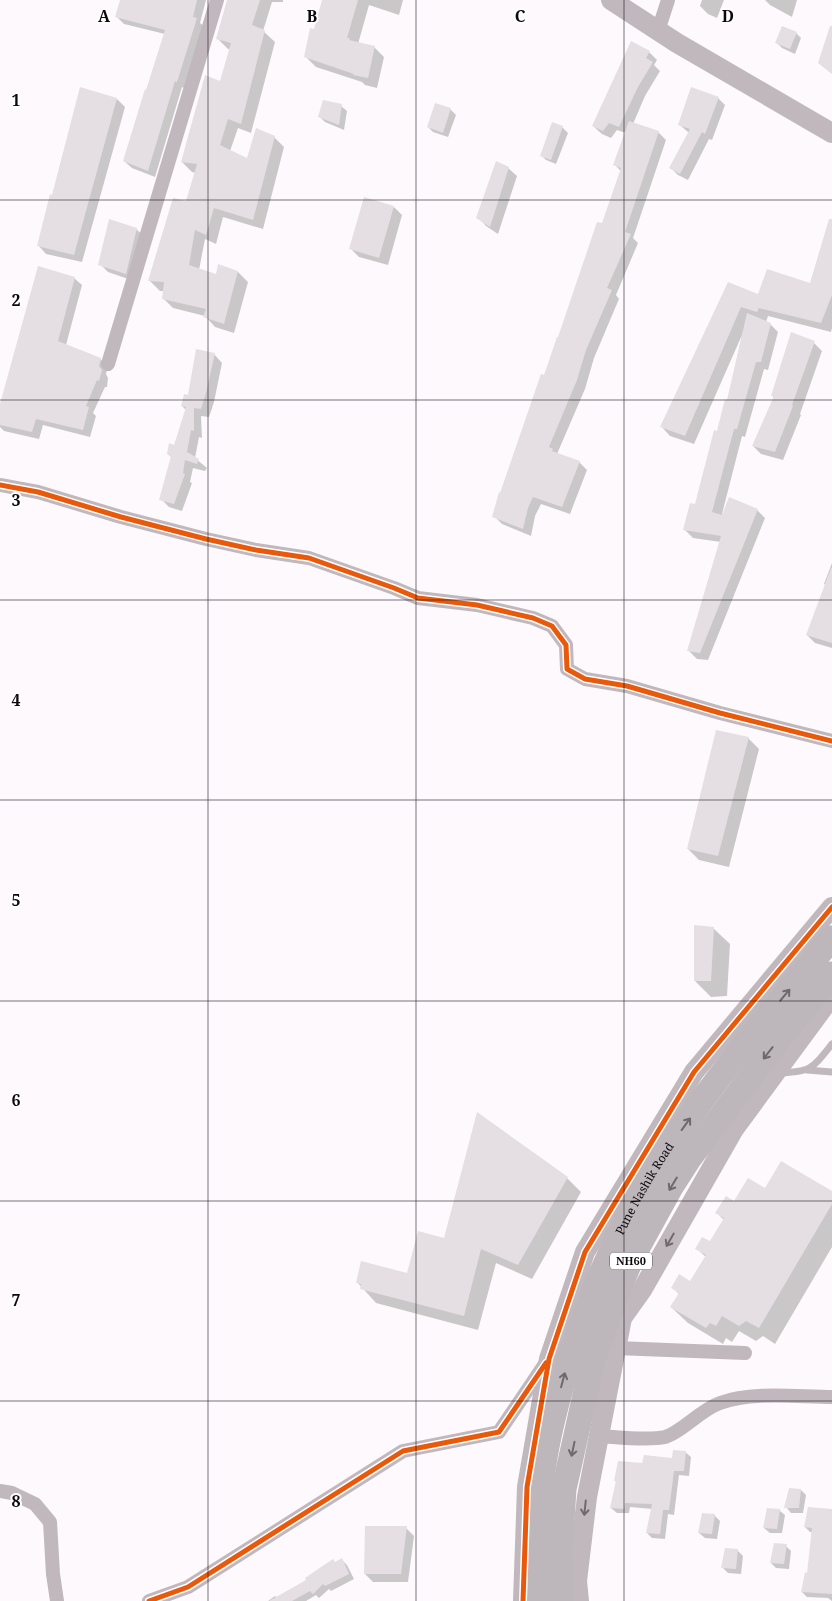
<svg xmlns="http://www.w3.org/2000/svg" width="832" height="1601" font-family="'Noto Serif',serif">
<style>
.shadow{fill:#0003}
.building{fill:#e5dfe4}
.lines{fill:none;stroke-linecap:round;stroke-linejoin:round}
.lane{stroke:#c1b8be;stroke-width:7}
.street{stroke:#c1b8be;stroke-width:14}
.secondary{stroke:#c0b8bd;stroke-width:20}
.highway{stroke:#bdb6bb;stroke-width:25}
.cycleway-casing{stroke:#fff;stroke-width:8}
.cycleway{stroke:#e8590c;stroke-width:5}
.oneway{stroke:#6f686d}
.oneway2{stroke:#70696e}
.grid{fill:none;stroke:#0f090e;stroke-width:1;stroke-opacity:0.55}
.labels{text-anchor:middle;stroke-width:4;stroke-linejoin:round;paint-order:stroke}
.shield{fill:#fff;stroke:#575356;stroke-width:1}
.shield-label{font-size:11px;font-weight:bold;fill:#0f090e}
.street-label{font-size:12px;fill:#0f090e;stroke:#fff}
.grid-label{font-size:16px;text-anchor:middle;font-weight:bold;fill:#0f090e;stroke:#fff;stroke-width:4;stroke-linejoin:round;paint-order:stroke}
</style>
<rect width="100%" height="100%" fill="#fdf9fc"/>
<!-- shadow -->
<g class="shadow">
<path d="M121 0H206L200 23 204 26 184 88 182 87 155 177 132 168 124 161 165 34 124 24 117 17Z"/>
<path d="M228 0H283V2H272L263 31 275 42 251 133 238 128 230 151 248 159 274 137 284 147 263 229 223 217 216 244 205 239 199 270 216 276 238 272 248 282 234 333 215 327 205 316 173 308 163 298 164 291H160L150 281 187 203 196 173 192 172 182 162 206 77 220 83 230 50 228 49 218 39Z"/>
<path d="M324 0H403L399 15 369 5 358 44 374 47 384 57 377 88 365 85 362 82 316 67 306 57Z"/>
<path d="M702 0H724L717 18 708 14 700 6Z"/>
<path d="M765 0H797L792 17 770 5Z"/>
<path d="M796 33 801 38 795 54 782 48 777 43Z"/>
<path d="M649 52 657 60 654 65 660 71 645 96 633 124 658 132 666 140 633 238 638 243 616 295 619 299 594 358 585 389 557 454 579 462 587 470 570 514 541 504 535 516 531 536 502 524 494 516 544 376 603 225 621 171 615 165 626 133 617 130 611 138 602 134 593 126Z"/>
<path d="M718 98 725 105 712 140 709 139 688 180 678 175 671 168 689 133 680 125Z"/>
<path d="M117 99 125 107 82 262 46 254 38 245 53 196Z"/>
<path d="M341 106 347 111 344 130 325 122 320 117Z"/>
<path d="M450 109 456 115 448 137 433 132 428 127Z"/>
<path d="M562 127 568 133 556 164 546 160 541 155Z"/>
<path d="M508 168 517 176 498 234 486 226 478 217Z"/>
<path d="M394 207 402 215 388 265 359 257 350 248Z"/>
<path d="M136 229 145 237 134 281 108 272 100 264Z"/>
<path d="M832 241V328L831 332 768 316 766 322 770 324 778 332 768 370 764 369 745 437 742 436 722 514 757 510 765 518 708 660 697 659 689 651 721 542 693 538 685 530 696 505 728 401 742 335 694 444 670 436 661 426 728 284 759 296 811 284Z"/>
<path d="M74 278 82 285 66 345 100 359 108 366 106 374 108 378 107 387H105L93 413 96 416 90 437 43 425 39 439 4 431 0 427V410Z"/>
<path d="M814 343 822 351 800 414 801 415 783 460 761 454 753 446 774 398 772 395Z"/>
<path d="M214 354 222 363 214 402 209 417 201 416 202 438 199 437 195 458 207 468 205 471 193 468 190 482 192 483 182 511 169 507 161 499 172 458 168 454 175 447 186 410 182 406Z"/>
<path d="M832 563V648L815 643 807 635 826 585 824 584Z"/>
<path d="M748 738 759 749 729 867 699 860 688 849Z"/>
<path d="M713 928 730 944 727 996 711 997 695 981Z"/>
<path d="M567 1178 581 1192 532 1279 496 1263 478 1330 376 1303 357 1282 408 1274 445 1240Z"/>
<path d="M766 1190 832 1192V1247L775 1344 763 1336 756 1341 739 1331 732 1342 726 1338 723 1344 688 1323 671 1307 679 1294 673 1288 691 1282 706 1257 697 1249 710 1243 724 1220 717 1213 735 1202Z"/>
<path d="M685 1452 691 1457 689 1476 679 1475 674 1515 668 1514 665 1539 652 1538 647 1533 652 1509 630 1507 629 1513H617L611 1508 617 1482 615 1481 643 1464 673 1459Z"/>
<path d="M801 1490 806 1495 803 1513H791L786 1507Z"/>
<path d="M809 1509 823 1533 810 1532 805 1527Z"/>
<path d="M779 1510 785 1515 782 1533H770L764 1528Z"/>
<path d="M714 1515 720 1521 717 1539 705 1538 699 1533Z"/>
<path d="M406 1528 414 1536 408 1582H373L365 1574Z"/>
<path d="M832 1544V1601L828 1598 807 1597 802 1592 806 1574H808Z"/>
<path d="M786 1546 791 1551 789 1569 776 1568 771 1563Z"/>
<path d="M737 1550 743 1556 741 1574 728 1573 723 1568Z"/>
<path d="M342 1560 347 1565 354 1579 331 1591 329 1589 319 1598 316 1595 306 1601H268L275 1596 277 1598Z"/>
</g>
<!-- building -->
<g class="building">
<path d="M120 0H197L193 17 197 18 177 82 175 81 148 171 123 161 145 89 146 90 165 30 115 17Z"/>
<path d="M227 0H260L252 25 265 30 241 124 228 119 220 145 247 158 256 128 275 136 253 220 214 208 206 235 195 230 189 265 216 274 218 264 238 271 224 324 203 317 206 309 162 299 164 282 148 281 173 198 186 201 197 164 181 162 205 75 220 81 231 43 216 39Z"/>
<path d="M322 0H358L347 38H350L349 40 375 46 368 78 353 75 354 74 304 57 310 28 314 29Z"/>
<path d="M782 26 797 32 790 49 775 43Z"/>
<path d="M830 26H832V74L818 63Z"/>
<path d="M631 41 650 51 646 58 653 62 638 87 619 127 609 123 603 131 592 126Z"/>
<path d="M80 87 117 98 74 255 37 246 50 194 52 195Z"/>
<path d="M691 87 719 97 705 134 702 132 680 174 669 168 690 129 678 125Z"/>
<path d="M323 100 342 104 339 125 318 117Z"/>
<path d="M435 103 451 108 443 133 427 127Z"/>
<path d="M629 121 659 131 625 232 631 234 607 288 612 290 586 350 577 380 549 447 553 449 552 451 580 461 562 507 533 497 528 508 523 529 492 517 499 492 500 493 541 374 544 375 557 337H558L597 222 602 223 621 168 613 165Z"/>
<path d="M552 122 563 126 551 160 540 156Z"/>
<path d="M496 161 509 167 490 227 476 218Z"/>
<path d="M364 197 394 206 379 258 349 249Z"/>
<path d="M109 219 137 228 126 274 98 265Z"/>
<path d="M829 219H832V295L821 323 759 308 757 312 741 307 685 436 660 427 728 282 758 294 767 269 810 283Z"/>
<path d="M38 266 75 277 58 341 101 358 99 366 102 370 99 381 97 380 86 406 89 407 83 430 36 419 32 432 0 425V404Z"/>
<path d="M747 313 771 323 761 362H756L737 429H734L712 512 722 515 729 497 758 509 700 653 687 651 721 536 683 530 690 503 695 504 714 430 717 431 725 399 727 400Z"/>
<path d="M791 332 815 341 792 405 793 406 775 452 752 446 774 396H771Z"/>
<path d="M196 349 215 353 206 393 201 409 194 408V431L191 430 187 452 199 459 197 464 185 460 183 473 185 474 174 504 159 500 171 456 167 454 169 443 174 445 186 407 181 406 184 394 188 395Z"/>
<path d="M831 568H832V643L806 635Z"/>
<path d="M716 730 749 737 718 856 687 849Z"/>
<path d="M694 925 714 927 711 981H694Z"/>
<path d="M477 1112 568 1177 518 1265 481 1249 464 1316 360 1289 361 1284 356 1283 361 1261 407 1273 418 1231 444 1238Z"/>
<path d="M781 1161 832 1191V1204L759 1328 746 1321 739 1326 722 1316 716 1326 710 1323 706 1328 670 1307 679 1293 671 1288 679 1274 690 1281 706 1255 695 1249 702 1237 710 1241 724 1218 715 1213 726 1196 734 1201 748 1178 765 1188Z"/>
<path d="M673 1450 686 1451 684 1471H674L669 1510H663L660 1534 646 1533 652 1504 625 1503 624 1509 610 1508 616 1481H614L618 1461 642 1463 644 1455 672 1458Z"/>
<path d="M789 1488 801 1489 799 1508H784Z"/>
<path d="M808 1507 832 1509V1594L801 1592 805 1572 807 1573 812 1528 804 1527Z"/>
<path d="M767 1508 780 1509 777 1529 763 1528Z"/>
<path d="M702 1513 715 1514 712 1534 698 1533Z"/>
<path d="M365 1526H407L401 1574H364Z"/>
<path d="M774 1543 787 1544 784 1564 770 1563Z"/>
<path d="M725 1548 738 1549 736 1569 721 1568Z"/>
<path d="M342 1558 349 1574 325 1586 323 1584 313 1594 310 1591 292 1601H269L306 1580 305 1578 333 1559 335 1562Z"/>
</g>
<g class="lines">
<!-- lane -->
<g class="lane">
<path d="M807 1070 832 1072"/>
<path d="M779 1073C811 1072 812 1069 832 1044"/>
</g>
<!-- street -->
<g class="street">
<path d="M658 31 668 0"/>
<path d="M108 364 217 0"/>
<path d="M0 485 38 492 121 517 206 539 256 550 309 558 394 588 418 598 477 605 533 618 552 626 566 645 567 669 585 679 627 686 720 713 832 741"/>
<path d="M616 1348 745 1353"/>
<path d="M599 1436C617 1437 648 1441 665 1437 682 1432 700 1410 720 1403 753 1391 798 1397 832 1397"/>
<path d="M0 1491 12 1493 35 1504 50 1522 53 1574 57 1601"/>
<path d="M149 1601 188 1587 403 1451 499 1432 545 1364"/>
</g>
<!-- secondary -->
<g class="secondary">
<path d="M611 0 677 43 832 133"/>
<path d="M523 1601 527 1487 549 1359 585 1252 694 1072 832 907"/>
<path d="M579 1601 577 1581 587 1497 622 1318 642 1290 734 1129 832 996"/>
</g>
<!-- highway -->
<g class="highway">
<path id="s1" d="M538 1601C537 1563 538 1525 541 1488 544 1454 552 1420 561 1388 585 1302 620 1221 669 1147 718 1074 776 1006 832 938"/>
<path d="M561 1601 560 1552 564 1489 593 1359 618 1290 632 1258 671 1187 689 1159 785 1031 832 974"/>
</g>
<defs>
<g id="cycleway">
<path d="M0 485 38 492 121 517 206 539 256 550 309 558 394 588 418 598 477 605 533 618 552 626 566 645 567 669 585 679 627 686 720 713 832 741"/>
<path d="M149 1601 188 1587 403 1451 499 1432 546 1363"/>
<path d="M523 1601 527 1487 549 1359 585 1252 694 1072 832 907"/>
</g>
</defs>
<!-- cycleway casing -->
<use href="#cycleway" class="cycleway-casing"/>
<!-- cycleway -->
<use href="#cycleway" class="cycleway"/>
</g>
<!-- one-way arrows -->
<defs><path id="oneway-shaft" d="M-6 0H5M1.5-3L5.5 0L1.5 3" fill="none" stroke-width="1.6" stroke-linecap="round" stroke-linejoin="round" transform="scale(1.25)"/></defs>
<g class="oneway">
<use href="#oneway-shaft" transform="translate(785 995) rotate(-50)"/>
<use href="#oneway-shaft" transform="translate(768 1053) rotate(128)"/>
<use href="#oneway-shaft" transform="translate(686 1124) rotate(-54)"/>
<use href="#oneway-shaft" transform="translate(673 1184) rotate(121)"/>
<use href="#oneway-shaft" transform="translate(563 1380) rotate(-75)"/>
<use href="#oneway-shaft" transform="translate(573 1449) rotate(102)"/>
</g>
<g class="oneway2">
<use href="#oneway-shaft" transform="translate(670 1240) rotate(120)"/>
<use href="#oneway-shaft" transform="translate(585 1508) rotate(96)"/>
</g>
<!-- grid -->
<path class="grid" d="M208 0V1601M416 0V1601M624 0V1601M0 200H832M0 400H832M0 600H832M0 800H832M0 1001H832M0 1201H832M0 1401H832"/>
<g class="labels">
<!-- shield labels -->
<rect class="shield" x="610" y="1252.5" width="42" height="17" rx="4"/>
<g class="shield-label">
<text x="631" y="1265">NH60</text>
</g>
<!-- street labels -->
<g class="street-label">
<text dy="4" stroke="none"><textPath href="#s1" startOffset="432">Pune Nashik Road</textPath></text>
</g>
</g>
<g class="grid-label">
<text x="104" y="22">A</text>
<text x="312" y="22">B</text>
<text x="520" y="22">C</text>
<text x="728" y="22">D</text>
<text x="16" y="106">1</text>
<text x="16" y="306">2</text>
<text x="16" y="506">3</text>
<text x="16" y="706">4</text>
<text x="16" y="906">5</text>
<text x="16" y="1106">6</text>
<text x="16" y="1306">7</text>
<text x="16" y="1507">8</text>
</g>
</svg>
